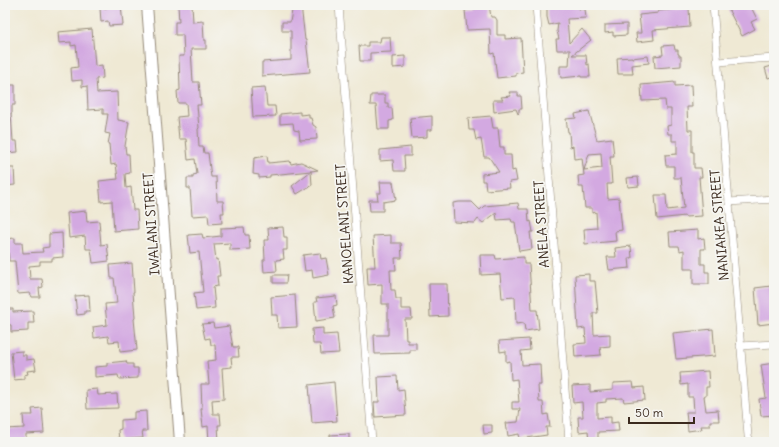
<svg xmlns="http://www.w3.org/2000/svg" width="779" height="447" font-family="Delius,sans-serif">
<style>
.building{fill:#d3a9e1;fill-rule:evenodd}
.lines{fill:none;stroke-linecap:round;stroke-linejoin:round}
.street-casing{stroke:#958a79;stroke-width:8}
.secondary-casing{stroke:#958a79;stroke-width:12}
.street{stroke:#fff;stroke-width:7}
.secondary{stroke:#fff;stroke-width:10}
.labels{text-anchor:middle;stroke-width:3.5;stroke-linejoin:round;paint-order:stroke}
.street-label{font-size:13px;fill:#3b2a1e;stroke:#f6f6f2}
</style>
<rect width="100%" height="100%" fill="#f6f6f2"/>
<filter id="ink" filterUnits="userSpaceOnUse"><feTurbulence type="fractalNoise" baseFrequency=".025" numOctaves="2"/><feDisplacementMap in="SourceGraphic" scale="8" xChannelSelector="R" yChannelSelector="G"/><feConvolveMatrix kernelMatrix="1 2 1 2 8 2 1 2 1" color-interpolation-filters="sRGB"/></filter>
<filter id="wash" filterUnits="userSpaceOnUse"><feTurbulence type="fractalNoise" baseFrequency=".012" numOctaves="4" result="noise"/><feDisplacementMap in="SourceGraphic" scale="16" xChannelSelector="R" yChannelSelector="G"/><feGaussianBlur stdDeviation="0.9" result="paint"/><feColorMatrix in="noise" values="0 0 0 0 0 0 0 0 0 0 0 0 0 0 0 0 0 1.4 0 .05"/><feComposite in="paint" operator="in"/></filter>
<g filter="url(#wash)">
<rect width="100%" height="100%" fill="#efe9d4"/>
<g id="blocks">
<!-- building -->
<g class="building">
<path d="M106 5H121L123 25 109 26 108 21 101 22 100 8H107Z"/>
<path d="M178 5H192L193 22 203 21 204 40H206V49H191L193 82H199L201 105H197L199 128 198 129 199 147H203L204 153H208L211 177H216L217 201H223L224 213H221L222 223 209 224 208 215 192 216 190 188H187V178H193V175L197 174 195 159 188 160 186 139H179L177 117 187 116 186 103H178L177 91 180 90 179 56H184L183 35H175V22H179Z"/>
<path d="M293 5H301L305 40H306L310 72 262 76V62L291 60V31H282V22H290Z"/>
<path d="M489 5 491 17H495L497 20V35H505V39L521 38 523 72 516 73V76L497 78 494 53 491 54 490 29 467 30 465 10 475 9V6Z"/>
<path d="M561 5H579V9H585L586 18 567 19 569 43 582 29 591 40 572 55H586L587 65 589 64 590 77H581V76L561 78 560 72V66H569L570 50H557L556 39H559L557 31 558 23 549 25 547 17V8L561 7Z"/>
<path d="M726 5H750L757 19 751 22 755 29 742 36Z"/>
<path d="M689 8 690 27 653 30 654 40 637 42 636 33H641L639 15 658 13V11Z"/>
<path d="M627 24V35L613 36V32L605 33V25Z"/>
<path d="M92 29 95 66 102 65 103 78 96 79 97 93 117 92 118 120 129 122 125 146 126 154H129L130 173 125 174 126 188 131 187 133 210H137L138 229 114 231 112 201 101 202 99 181 118 179 116 164 111 165 109 144H108L110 134 105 133 108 114H103V109L88 110 87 86 82 87V80L72 81 71 68 78 67 76 45 71 46V42L59 43 58 32Z"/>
<path d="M381 37H390L391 52 370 53V61H360L359 46H368V42H380Z"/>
<path d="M674 45 675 50H678V54H679V56H681V66L655 68 654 56 663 55 662 46Z"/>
<path d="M405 56V67L393 68V57Z"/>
<path d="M648 56 649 63 632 65 633 74H618L617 58 632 57V58Z"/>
<path d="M772 66 774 76 768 78 765 68Z"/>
<path d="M675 82V86L691 85 692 107H687L688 130H692V152H694V168H701L702 177H699L702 216 685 217V216L657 219 655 195H666L667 210 684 208 681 178H674V166H666L665 155 677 154V141H672V134H668L667 126 671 125V109H666L665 100 642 101 641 85Z"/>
<path d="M5 85H15V105H12V113H11L13 141H17L18 152 5 153Z"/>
<path d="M265 87 267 106H275L276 116 253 117 251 88Z"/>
<path d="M509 92H518V96H521L522 109H519V113L518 114 516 109 494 112 493 100H503L501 97 511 96Z"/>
<path d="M371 95H385V103H388V108H392L393 120 389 121V129H378L376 105H370Z"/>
<path d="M589 111 597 140 612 138 614 156H610L612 184H607L608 199 619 198 622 230 615 231 616 241 585 244 584 229 597 228 596 212 592 213V208H585L583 187H579L578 176 584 175 582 158 574 159 573 146 570 147 569 132H568L566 119 576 118 575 114ZM601 153 602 168 584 170 589 154Z"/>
<path d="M300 112V115L309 114V118H311L313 125 316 127 317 139 300 140 299 131 294 130 293 123 280 124V114Z"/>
<path d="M432 116V130H427V137L412 138 410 118Z"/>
<path d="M491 116 493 128H498L500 147H504V155H511L512 171 515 170 517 181 509 182 510 188 486 190 485 181H482V174L499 172 489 157H484L481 139 476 140 474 130H469L468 118Z"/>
<path d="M411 147V156H404L405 171H394L393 160 380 161V150Z"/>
<path d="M267 156 268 163 290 161 291 164 301 162 318 170 311 171 312 185 297 194 292 186 311 171 270 175V177L259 178V175L253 174 254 158Z"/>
<path d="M5 168H14L15 185 5 186Z"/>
<path d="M638 177 639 186 628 187 627 178Z"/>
<path d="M380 182H393L396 200 383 202V211H370L369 200H378L377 193H381Z"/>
<path d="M459 202H472L480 210 484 206 518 203 519 209H528L529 222 531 221 533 232H530L532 249 519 251 515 222H512L511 219 497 220 496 213 483 223 478 219 475 223 454 222 453 203Z"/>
<path d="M86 211 87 222 99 221 101 245 107 244 109 261 93 263 91 249H86L85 236 69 238 67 213Z"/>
<path d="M244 227 245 235H249L250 249 230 250V243L214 244 216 260 218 259 220 276H217L218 286 213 287 215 308 196 310 194 293 203 292 199 252 190 253 188 235 202 234 203 238 221 236V228Z"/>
<path d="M283 227 284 237H287V250H283L284 259 276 260 277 271 264 272 263 260H265L264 240H269L268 228Z"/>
<path d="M698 230V239L704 238 705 249H701V264H705V272H709V284H693V269H684V250L680 251 679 246H670L669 232Z"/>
<path d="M62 233 63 257 52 258V261H40V265L29 266 30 279H42L43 287 39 288 40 297H32L30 293 18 294 15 261H9L8 248H5V239L15 238V243H22L23 253 43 252 42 248 49 247V234Z"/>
<path d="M391 235V243H401L402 258H395L396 270H390L391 290H395L396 299H401V309H411L412 319H405L406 340H408V343H416V350H410V353L375 354 374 335H388V304H382V284L368 285 367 267H375L373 236Z"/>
<path d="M631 246 632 258H629L630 268 609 270 607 257H616L615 248Z"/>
<path d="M320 253 321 259 326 258 329 275 313 278 312 270 305 271 303 255Z"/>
<path d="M480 255H495L496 259 524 257V264H529L532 310H537L539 329 525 331 524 323 516 324 515 297 502 298 500 274 481 275Z"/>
<path d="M132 263 134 292H133L135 318 134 319 137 350 120 352 119 341 109 342 108 336 94 338 93 327 107 325 105 304 117 303 114 278H111L110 265Z"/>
<path d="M589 274V281H595L598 313H593L594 335 610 334V346L600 347 601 355 575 357 574 344 586 343 585 328 578 329 575 275Z"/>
<path d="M273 275H287L286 283H273Z"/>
<path d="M429 284H447L448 316 430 317Z"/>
<path d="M771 286 773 309H774V323L758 325 755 288Z"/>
<path d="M89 295 90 311H85V314L77 315 75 296Z"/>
<path d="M295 295 297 327 278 328 277 315H272L271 297Z"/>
<path d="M336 296 337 305 333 306 335 318 316 321 314 302H317L316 298Z"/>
<path d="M5 309H13V312L33 311 34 323H28V331L11 332V325L7 324V321H5Z"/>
<path d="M213 323 214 328 229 326 233 347H238L239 357H231L232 367 222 368 224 399 212 400 213 414H220L221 425H218L219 442H209L208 426 203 427 201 409H202L201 384H209L207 361 216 360 215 345H211L210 338 205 339 202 324Z"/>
<path d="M323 328V335L337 334 339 353 321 354 320 344H313L312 329Z"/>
<path d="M713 329 715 356 676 359 673 333Z"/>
<path d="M529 339 530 350 521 351 522 365 540 364 541 385H538L539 402H543L544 415 548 414 550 427H546L547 435 520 439 519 434 508 436 506 423 518 422 520 409H512V402H519L517 379 511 380 510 361 506 362V351L500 352 499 341Z"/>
<path d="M22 351V355H26V360L34 359 36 370 27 371 28 374 24 375V379L14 380 11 352Z"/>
<path d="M126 361 127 364H133V368H138V378L119 379 118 375 95 377V367L107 366V363Z"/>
<path d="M774 363V415L761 416 759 399 766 398 761 365Z"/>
<path d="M708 371 709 387H706V396H704L706 411 718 410 719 421H710V426H701L702 429 688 431 686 412H694L693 397H688V384L681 385 680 373Z"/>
<path d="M397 376 398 390 404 389 406 415 375 417 374 402H379L378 377Z"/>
<path d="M334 382 337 421 312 423 309 385Z"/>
<path d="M633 382 634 388 644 387 645 400 624 402 623 398 606 399V402L597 403V418L611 417V423L618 422 619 431 598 432V442H589L588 431 579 432 578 417H583L582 402 573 403 572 386 590 385V392L613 390V383Z"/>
<path d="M97 389 98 395 117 394 118 408 87 409 86 390Z"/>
<path d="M42 408 44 433 26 434V442H5V429L24 428 23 415H33L32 409Z"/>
<path d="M146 411 147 431H142L143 438 119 440 118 430 121 429V420L134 419V412Z"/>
<path d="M483 425H492V433L484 434Z"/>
<path d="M349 434V442H330V435Z"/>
</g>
</g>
</g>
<g filter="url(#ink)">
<use href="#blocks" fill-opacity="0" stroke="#958a79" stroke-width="1"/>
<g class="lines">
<defs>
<g id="street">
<path d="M339 5 372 442"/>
<path d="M536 5 569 442"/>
<path d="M713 5 748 436 751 442"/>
<path d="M718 62 774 58"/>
<path d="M729 202 774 199"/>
<path d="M740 346 774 344"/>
</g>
<path id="secondary" d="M147 5 180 442"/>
</defs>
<!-- street casing -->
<use href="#street" class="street-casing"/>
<!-- secondary casing -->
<use href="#secondary" class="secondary-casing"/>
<!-- street -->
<use href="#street" class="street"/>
<!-- secondary -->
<use href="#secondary" class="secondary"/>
</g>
</g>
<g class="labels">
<!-- street labels -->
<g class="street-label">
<text transform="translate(151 224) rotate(-94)" y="5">IWALANI STREET</text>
<text transform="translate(344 224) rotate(-94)" y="5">KANOELANI STREET</text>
<text transform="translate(541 224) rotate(-94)" y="5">ANELA STREET</text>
<text transform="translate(719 225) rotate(-95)" y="5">NANIAKEA STREET</text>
</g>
</g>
<!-- margin -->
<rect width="779" height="447" fill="none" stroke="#f6f6f2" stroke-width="20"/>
<!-- scale -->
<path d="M629 417v6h65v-6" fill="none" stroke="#3b2a1e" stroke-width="2"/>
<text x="635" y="417" font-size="12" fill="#3b2a1e" stroke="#f6f6f2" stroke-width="3" paint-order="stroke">50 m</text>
</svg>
